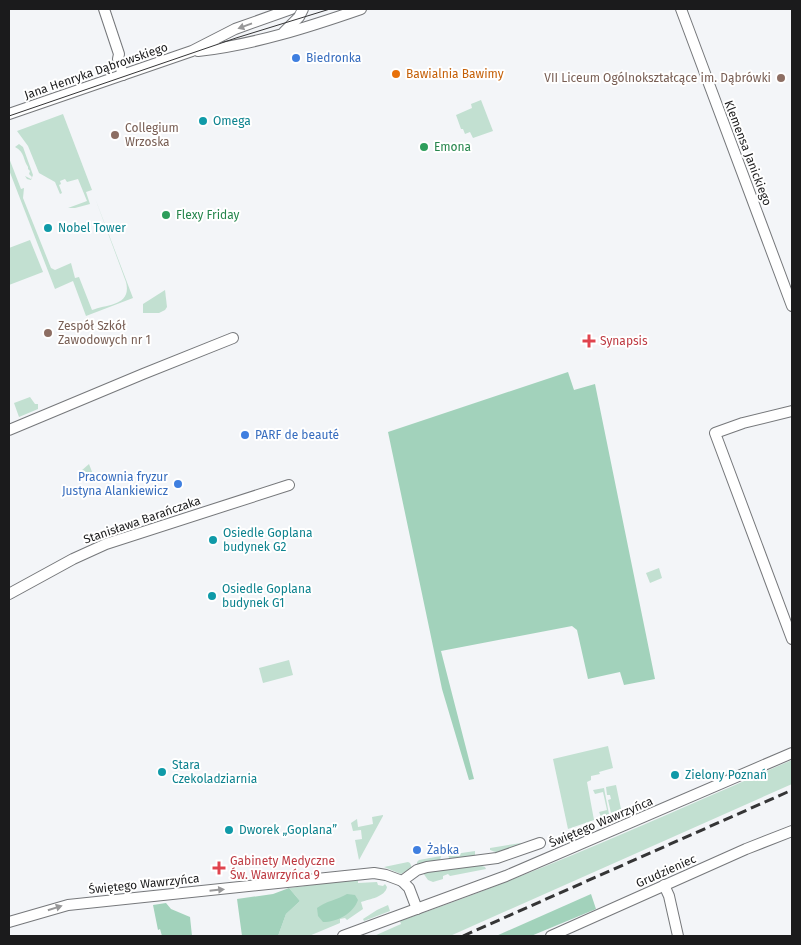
<svg xmlns="http://www.w3.org/2000/svg" width="801" height="945" font-family="'Fira Sans',sans-serif">
<style>
.green{fill:#c2e0d1}
.forest{fill:#a2d2bb}
.lines{fill:none;stroke-linecap:round;stroke-linejoin:round}
.minor-casing{stroke:#76787b;stroke-width:12}
.minor{stroke:#fff;stroke-width:10}
.tram{stroke:#353536;stroke-width:1}
.rail{stroke:#353536;stroke-width:3;stroke-dasharray:10 5;stroke-linecap:butt}
.oneway{fill:#989899}
.shop-dot{fill:#3f7fe0;stroke:#fff;stroke-width:2}
.food-dot{fill:#e8710a;stroke:#fff;stroke-width:2}
.education-dot{fill:#8d6e63;stroke:#fff;stroke-width:2}
.culture-dot{fill:#0f9aa8;stroke:#fff;stroke-width:2}
.leisure-dot{fill:#2e9e5b;stroke:#fff;stroke-width:2}
.health-dot{fill:#e0444e;stroke:#fff;stroke-width:2}
.labels{text-anchor:middle;stroke-width:4;stroke-linejoin:round;paint-order:stroke}
.shop-label{font-size:12px;fill:#366cbe;stroke:#fff;text-anchor:start}
.street-label{font-size:12px;fill:#1b1b1c;stroke:#fff}
.food-label{font-size:12px;fill:#c56008;stroke:#fff;text-anchor:start}
.education-label{font-size:12px;fill:#785e54;stroke:#fff;text-anchor:start}
.culture-label{font-size:12px;fill:#0d838f;stroke:#fff;text-anchor:start}
.leisure-label{font-size:12px;fill:#27864d;stroke:#fff;text-anchor:start}
.health-label{font-size:12px;fill:#be3a42;stroke:#fff;text-anchor:start}
</style>
<rect width="100%" height="100%" fill="#f3f5f8"/>
<!-- green -->
<g class="green">
<path d="M481 100 493 131 473 138 470 132 465 134 463 129H461L456 115 472 108 471 104Z"/>
<path d="M63 114 92 190 86 192 90 204 75 208H68L87 201 78 179 67 182 65 179 60 181 61 184 59 185 62 193 60 194 55 182 39 173 28 146 17 131Z"/>
<path d="M19 144 23 147 33 175 31 180 27 179 25 176 31 179 32 177 29 174 30 171 28 169V167C23 160 25 152 15 147Z"/>
<path d="M9 158 21 189 24 188 23 198 51 268 55 270 71 263 75 278 79 277 92 310C107 304 132 306 126 282L95 198 133 298 86 316 73 281 55 289 9 170Z"/>
<path d="M30 240 43 272 9 285V248Z"/>
<path d="M165 290 167 307 165 310 159 313H143V304Z"/>
<path d="M30 397 35 404H38V409L19 417 14 403Z"/>
<path d="M89 464 94 477 91 479H84L81 471Z"/>
<path d="M659 568 662 578 650 583 646 573Z"/>
<path d="M289 660 293 675 263 683 259 668Z"/>
<path d="M608 746 613 768 599 772 600 774 591 776V780L587 782 594 820 568 829 553 759Z"/>
<path d="M792 760V784L450 936H374L401 924 400 921C534 875 663 816 792 760Z"/>
<path d="M616 785 621 809 611 813 608 800 611 799 610 795H607L606 787Z"/>
<path d="M604 788 609 814 601 817 599 812 607 810 603 792 595 794 593 790Z"/>
<path d="M383 815V816L359 860 355 840 362 839 361 830 353 831 351 823 357 819 358 827 373 824 372 817Z"/>
<path d="M521 843 520 845 498 853 490 850V848Z"/>
<path d="M475 851V857L450 860 448 855Z"/>
<path d="M441 856 440 861 427 862 417 865V862L419 860Z"/>
<path d="M408 862 410 863 412 868 401 874 384 867Z"/>
<path d="M479 865 485 867 486 869 450 876 448 874 443 876V879L433 882 428 880 423 873 430 871Z"/>
<path d="M358 879V883L377 882 378 885 383 886 385 884 387 887C385 897 370 899 361 902L363 909 347 920 345 918 340 919V923L309 936H278L286 914 300 901 289 888Z"/>
<path d="M388 905 390 911 364 921 363 919 377 910Z"/>
</g>
<!-- forest -->
<g class="forest">
<path d="M568 372 574 390 595 384 655 679 624 685 620 672 588 679 577 630 572 626 441 651 474 779 469 780 442 689 388 432Z"/>
<path d="M289 888 300 901 286 914 278 936H242L237 899 273 894Z"/>
<path d="M347 894 355 895 358 900C353 914 337 922 323 922L318 916 317 908C326 901 337 900 347 894Z"/>
<path d="M591 894 596 909 531 936H496Z"/>
<path d="M166 903 171 909 190 917 192 936H162L160 929 158 930 153 905Z"/>
</g>
<g class="lines">
<defs>
<g id="minor">
<path d="M104 9 119 54 118 59 123 75"/>
<path d="M681 9 792 306"/>
<path d="M284 32 299 17 303 9"/>
<path d="M198 51C253 45 309 27 361 9"/>
<path d="M9 114 192 51 235 29 291 9"/>
<path d="M792 411 743 423 715 433 792 639"/>
<path d="M9 430 143 374 233 338"/>
<path d="M9 594 73 559 106 544 289 485"/>
<path d="M402 881 409 888 417 909"/>
<path d="M664 885 669 896 678 936"/>
<path d="M9 922 68 905 374 873 386 875 402 881 417 870 427 867 497 858 540 843"/>
<path d="M343 936 506 876 792 753"/>
<path d="M551 936 746 849 792 831"/>
</g>
</defs>
<!-- minor casing -->
<use href="#minor" class="minor-casing"/>
<!-- minor -->
<use href="#minor" class="minor"/>
<!-- tram -->
<path class="tram" d="M9 116 236 38 330 9"/>
<!-- rail -->
<path class="rail" d="M463 936 792 790"/>
</g>
<!-- one-way arrows -->
<defs><path id="oneway-solid" d="M-6-.8H1V-3.2L6.5 0L1 3.2V.8H-6Z" transform="scale(1.25)"/></defs>
<g class="oneway">
<use href="#oneway-solid" transform="translate(245 26) rotate(160)"/>
<use href="#oneway-solid" transform="translate(217 890) rotate(-6)"/>
<use href="#oneway-solid" transform="translate(55 908) rotate(-18)"/>
</g>
<!-- markers -->
<g class="shop-dot">
<circle cx="296" cy="58" r="5"/>
<circle cx="245" cy="435" r="5"/>
<circle cx="178" cy="484" r="5"/>
<circle cx="417" cy="850" r="5"/>
</g>
<circle class="food-dot" cx="396" cy="74" r="5"/>
<g class="education-dot">
<circle cx="781" cy="78" r="5"/>
<circle cx="115" cy="135" r="5"/>
<circle cx="48" cy="333" r="5"/>
</g>
<g class="culture-dot">
<circle cx="203" cy="121" r="5"/>
<circle cx="48" cy="228" r="5"/>
<circle cx="213" cy="540" r="5"/>
<circle cx="212" cy="596" r="5"/>
<circle cx="162" cy="772" r="5"/>
<circle cx="675" cy="775" r="5"/>
<circle cx="229" cy="830" r="5"/>
</g>
<g class="leisure-dot">
<circle cx="424" cy="147" r="5"/>
<circle cx="166" cy="215" r="5"/>
</g>
<g class="health-dot">
<path d="M586.5 333.5h5v5h5v5h-5v5h-5v-5h-5v-5h5z"/>
<path d="M216.5 860.5h5v5h5v5h-5v5h-5v-5h-5v-5h5z"/>
</g>
<g class="labels">
<!-- shop labels -->
<g class="shop-label">
<text x="306" y="62">Biedronka</text>
<text x="255" y="439">PARF de beauté</text>
<text x="168" y="481" text-anchor="end">Pracownia fryzur<tspan x="168" dy="14">Justyna Alankiewicz</tspan></text>
<text x="427" y="854">Żabka</text>
</g>
<!-- street labels -->
<g class="street-label">
<text transform="translate(96 71) rotate(-19)" y="4">Jana Henryka Dąbrowskiego</text>
<text transform="translate(748 153) rotate(69)" y="4">Klemensa Janickiego</text>
<text transform="translate(142 520) rotate(-19)" y="4">Stanisława Barańczaka</text>
<text transform="translate(601 822) rotate(-23)" y="4">Świętego Wawrzyńca</text>
<text transform="translate(666 871) rotate(-24)" y="4">Grudzieniec</text>
<text transform="translate(144 884) rotate(-6)" y="4">Świętego Wawrzyńca</text>
</g>
<!-- food labels -->
<g class="food-label">
<text x="406" y="78">Bawialnia Bawimy</text>
</g>
<!-- education labels -->
<g class="education-label">
<text x="771" y="82" text-anchor="end">VII Liceum Ogólnokształcące im. Dąbrówki</text>
<text x="125" y="132">Collegium<tspan x="125" dy="14">Wrzoska</tspan></text>
<text x="58" y="330">Zespół Szkół<tspan x="58" dy="14">Zawodowych nr 1</tspan></text>
</g>
<!-- culture labels -->
<g class="culture-label">
<text x="213" y="125">Omega</text>
<text x="58" y="232">Nobel Tower</text>
<text x="223" y="537">Osiedle Goplana<tspan x="223" dy="14">budynek G2</tspan></text>
<text x="222" y="593">Osiedle Goplana<tspan x="222" dy="14">budynek G1</tspan></text>
<text x="172" y="769">Stara<tspan x="172" dy="14">Czekoladziarnia</tspan></text>
<text x="685" y="779">Zielony Poznań</text>
<text x="239" y="834">Dworek „Goplana”</text>
</g>
<!-- leisure labels -->
<g class="leisure-label">
<text x="434" y="151">Emona</text>
<text x="176" y="219">Flexy Friday</text>
</g>
<!-- health labels -->
<g class="health-label">
<text x="600" y="345">Synapsis</text>
<text x="230" y="865">Gabinety Medyczne<tspan x="230" dy="14">Św. Wawrzyńca 9</tspan></text>
</g>
</g>
<!-- border -->
<rect width="801" height="945" fill="none" stroke="#1b1b1c" stroke-width="20"/>
</svg>
